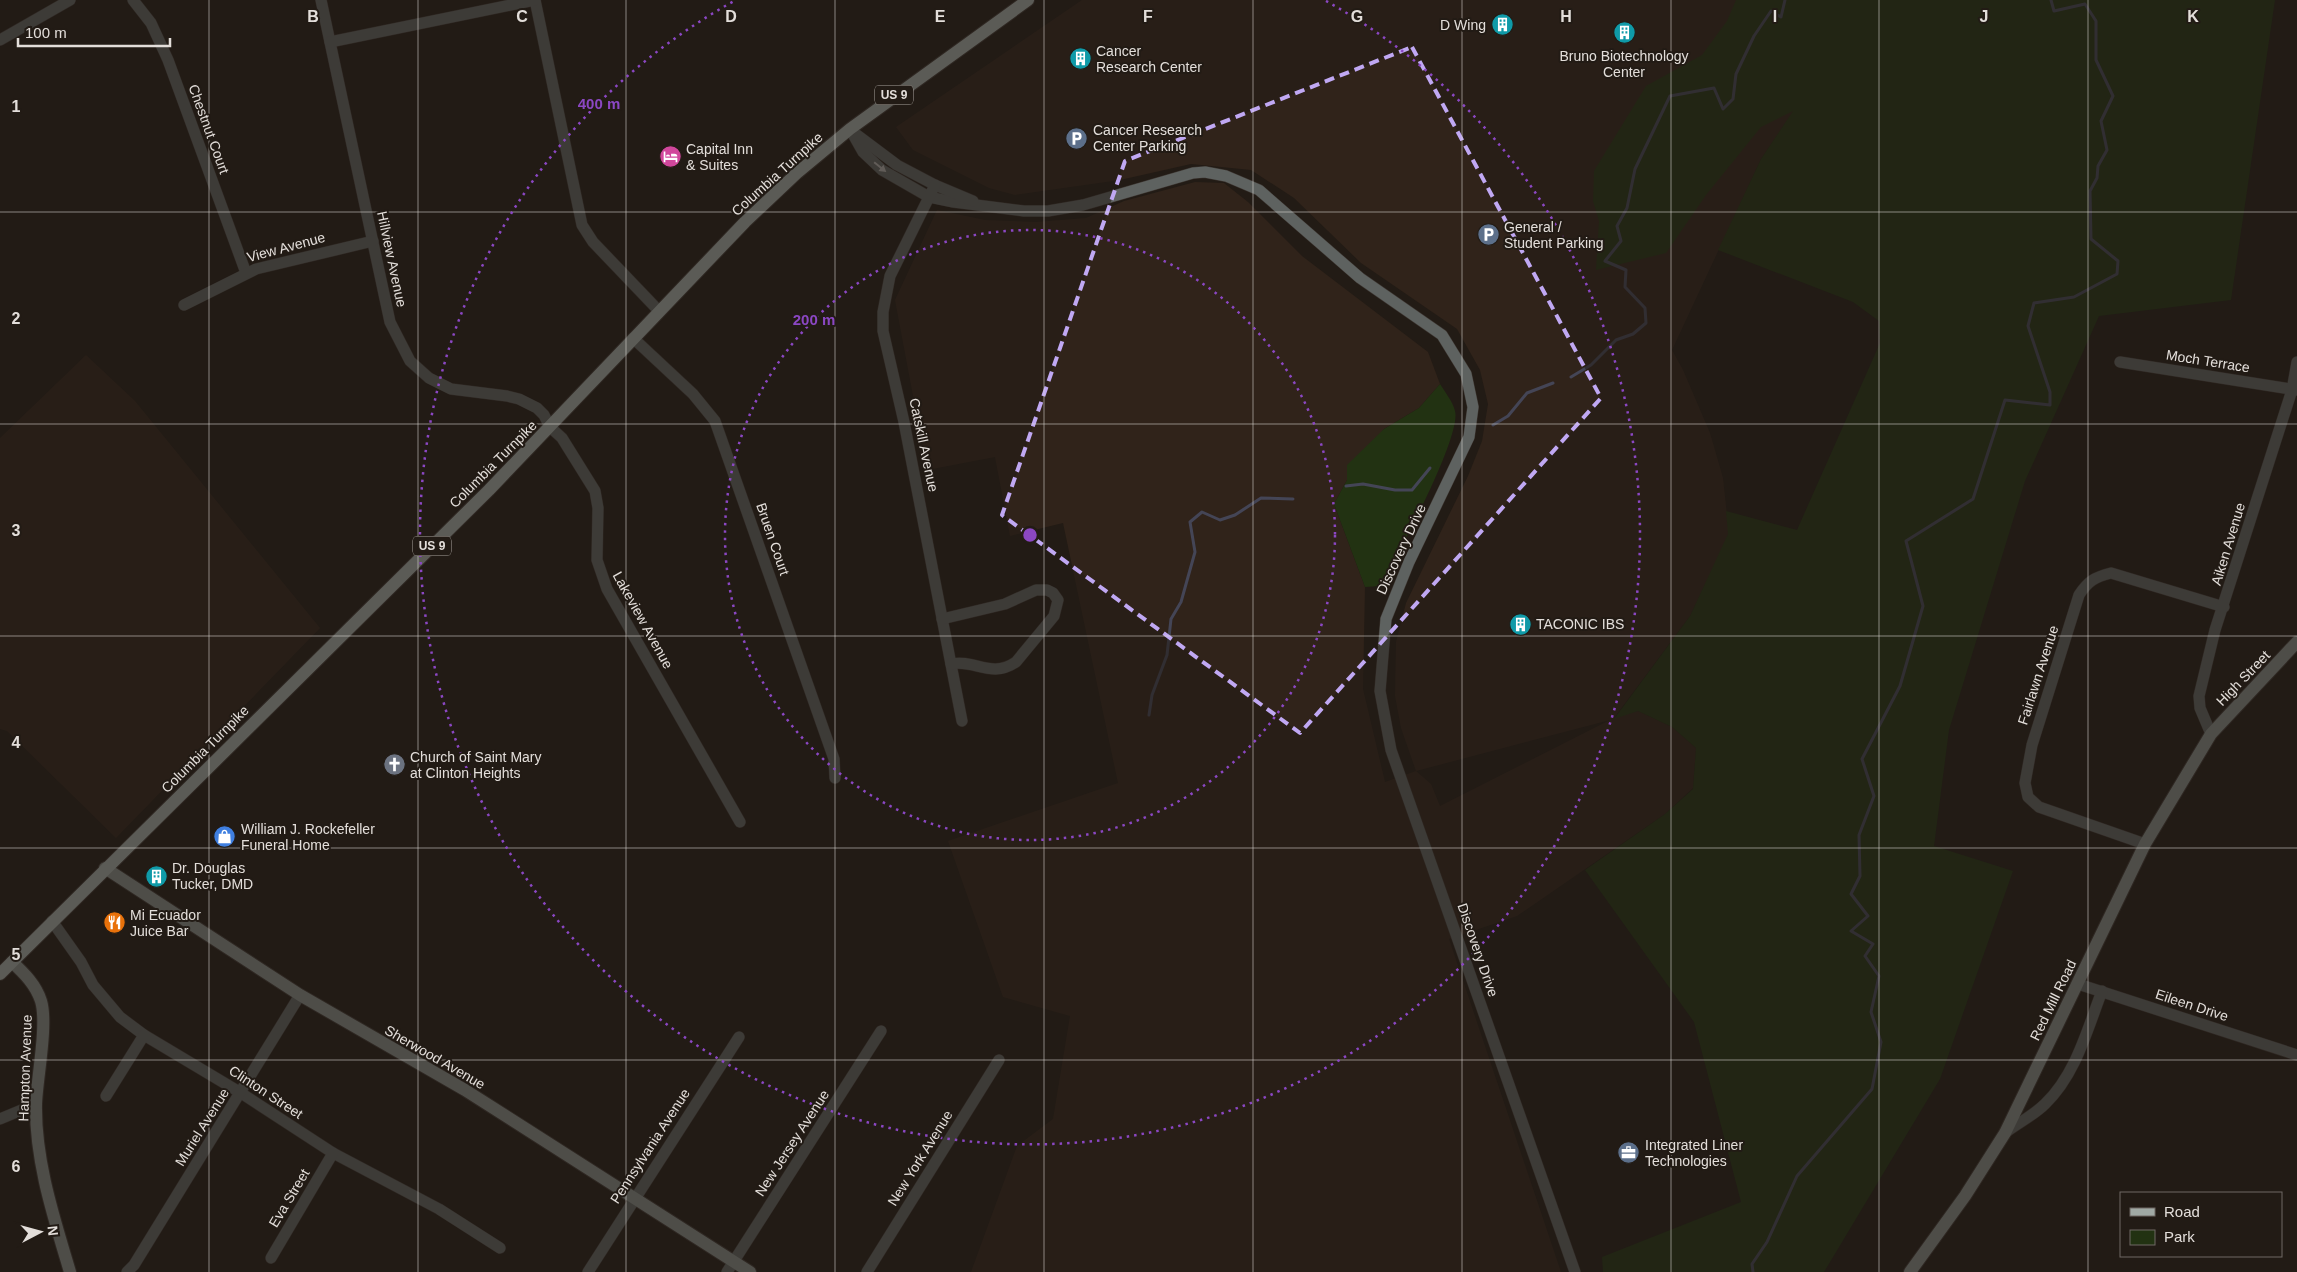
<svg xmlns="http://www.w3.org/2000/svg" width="2297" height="1272" font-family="Helvetica,sans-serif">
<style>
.built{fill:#30231a;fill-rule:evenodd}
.green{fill:#223212}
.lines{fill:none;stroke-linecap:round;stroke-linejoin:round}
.stream{stroke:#444556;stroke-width:3}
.street-casing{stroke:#3d3631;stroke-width:12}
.secondary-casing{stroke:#3d3631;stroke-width:14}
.primary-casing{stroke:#3d3631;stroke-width:14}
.street{stroke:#5e6260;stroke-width:11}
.secondary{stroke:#838a86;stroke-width:12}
.primary{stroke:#a0a9a4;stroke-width:12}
.oneway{fill:#aeaca9}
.marked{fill:none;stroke:#c0a8f3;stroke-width:4;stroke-dasharray:10 6;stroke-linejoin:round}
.grid{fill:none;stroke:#e3deda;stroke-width:1;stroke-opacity:0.55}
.ring{fill:none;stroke:#8b47c3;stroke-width:2.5;stroke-dasharray:2.5 5}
.labels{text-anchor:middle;stroke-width:4;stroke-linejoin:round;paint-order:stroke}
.shield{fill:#221b15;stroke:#a9a49f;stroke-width:1}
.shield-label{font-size:12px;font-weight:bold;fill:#e3deda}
.poi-label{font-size:14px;fill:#e3deda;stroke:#221b15;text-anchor:start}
.street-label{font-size:14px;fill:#e3deda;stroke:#221b15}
.grid-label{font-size:16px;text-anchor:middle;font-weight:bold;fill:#e3deda;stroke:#221b15;stroke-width:4;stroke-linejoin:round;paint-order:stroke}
.centre{fill:#8b47c3;stroke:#221b15;stroke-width:2.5}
.ring-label{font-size:15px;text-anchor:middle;font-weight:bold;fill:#8b47c3;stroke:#221b15;stroke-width:4;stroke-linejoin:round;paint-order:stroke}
</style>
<rect width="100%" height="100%" fill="#221b15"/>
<!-- built -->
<g class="built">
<path d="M1082 0H1869L1761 159 1672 350 1683 370 1710 433 1723 478 1729 534 1690 616 1614 718 1638 711 1672 727 1696 748 1693 788 1665 814 1517 916 1449 939 1561 1272H971L1017 1146 1053 1119 1070 1016 1003 997 948 841 1118 783 1063 523 1010 536 995 457 927 470 895 300 937 210 985 220 1036 222 1086 218 1124 201 1195 182 1224 183 1248 202 1302 256 1428 352 1440 384 1419 408 1384 429 1347 480 1334 504 1365 587 1363 689 1385 782 1416 771 1401 728 1395 696 1396 642 1406 603 1468 476 1482 441 1488 404 1480 370 1457 329 1361 263 1294 198 1251 170 1191 164 1120 180 1015 195 989 188 913 150 896 127ZM1610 720 1440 806 1431 784 1416 771Z"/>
<path d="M86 355 135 401 320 628 116 838 7 731 0 729V438Z"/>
</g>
<!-- green -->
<g class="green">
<path d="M1736 0H2275L2231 300 2099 316 2025 481 1949 730 1934 846 2013 871 1940 1079 1824 1272H1603L1602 1257 1741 1202 1694 1022 1585 870 1665 814 1693 789 1696 748 1672 727 1638 711 1614 719 1690 616 1728 534 1726 511 1797 530 1880 343 1879 321 1853 302 1718 250 1761 159 1793 111 1761 127 1706 195 1666 253 1596 270 1599 221 1593 201 1594 171 1646 86 1702 55 1727 21Z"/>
<path d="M1440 384C1445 392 1453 402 1455 411 1462 436 1396 559 1380 586L1365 587 1334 504 1347 480V465L1384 429 1419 408Z"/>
</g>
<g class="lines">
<!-- stream -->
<g class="stream">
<path d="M1571 377 1591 365 1616 340 1633 334 1646 323 1645 308 1625 287 1626 270 1605 261 1621 241 1617 226 1627 208 1635 169 1670 96 1714 88 1723 109 1733 99 1736 74 1754 36 1771 11 1781 17 1785 0"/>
<path d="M1493 425 1508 416 1527 393 1553 383"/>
<path d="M1346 486 1363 484 1395 490H1412L1430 468"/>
<path d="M1149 715 1152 695 1167 655 1171 619 1181 602 1195 552 1190 522 1202 512 1220 520 1235 515 1261 498 1293 499"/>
<path d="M1753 1272 1752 1264 1767 1242 1797 1176 1872 1089 1881 1042 1871 1012 1879 976 1865 956 1873 944 1851 931 1868 916 1851 894 1860 876 1859 835 1874 796 1862 759 1900 686 1923 606 1906 541 1973 499 2005 400 2050 405V392L2028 326 2034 303 2074 297 2117 274 2118 261 2091 239 2090 191 2097 178 2098 166 2107 150 2101 121 2113 96 2096 60V21L2085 4 2054 11 2051 0"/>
</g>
<defs>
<g id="street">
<path d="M133 0 151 23 168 60 246 273"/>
<path d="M321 0 390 322 410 361 429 378 451 389 507 396 519 399 537 408 544 415 550 427 562 438 595 491 598 508 597 560 607 589 740 822"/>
<path d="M535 0 582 225 593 242 659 311"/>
<path d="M0 40 70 0"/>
<path d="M330 42 535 0"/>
<path d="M850 129 863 152 882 170 929 197 953 202 1024 211H1048L1083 205 1193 173 1205 172 1226 176 1259 190 1360 278 1442 335 1466 374 1473 407 1469 437 1409 562 1386 619 1380 691 1391 750 1575 1272"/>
<path d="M853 132 897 165 935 185 973 201"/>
<path d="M935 185 890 276 883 312V331L904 422 962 721"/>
<path d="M184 305 256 269 373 241"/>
<path d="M633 338 693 394 715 421 834 759 835 778"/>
<path d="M2120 362 2297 390"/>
<path d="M942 619 1005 604 1036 590H1047L1053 593 1058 600 1054 616 1016 662C991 679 975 659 951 664"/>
<path d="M2211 734 2200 708 2199 696 2215 630 2292 390 2297 362"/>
<path d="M2145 844 2039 807 2028 797 2025 783 2032 745 2079 595C2088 581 2095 577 2111 573L2224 607"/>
<path d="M52 921 81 962 93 985 120 1017 144 1035 241 1093 333 1153 439 1209 500 1248"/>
<path d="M2078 984 2297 1055"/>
<path d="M106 1096 144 1035"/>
<path d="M0 1119 36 1104"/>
<path d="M2005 1133C2018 1123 2034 1115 2045 1104 2076 1074 2087 1030 2102 991"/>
<path d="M271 1258 333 1153"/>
<path d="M127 1272 134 1265 300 995"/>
<path d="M588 1272 739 1037"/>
<path d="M727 1272 881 1031"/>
<path d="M867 1272 999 1060"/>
</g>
<g id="secondary">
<path d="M105 868 300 995 465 1090 750 1272"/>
<path d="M12 962C24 973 36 985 41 1001 48 1024 37 1078 36 1104 35 1161 54 1218 70 1272"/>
<path d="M1910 1272 1965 1196 2005 1133 2145 844 2211 734 2297 642"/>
</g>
<path id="primary" d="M0 974 489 490 745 222 797 173 850 129 1028 0"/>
</defs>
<!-- street casing -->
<use href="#street" class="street-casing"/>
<!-- secondary casing -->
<use href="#secondary" class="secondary-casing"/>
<!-- primary casing -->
<use href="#primary" class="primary-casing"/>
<!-- street -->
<use href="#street" class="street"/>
<!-- secondary -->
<use href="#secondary" class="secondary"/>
<!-- primary -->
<use href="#primary" class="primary"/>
</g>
<!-- one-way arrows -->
<defs><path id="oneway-solid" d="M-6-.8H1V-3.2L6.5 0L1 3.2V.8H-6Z" transform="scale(1.25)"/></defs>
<use class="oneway" href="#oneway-solid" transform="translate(880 167) rotate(39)"/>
<!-- marked area -->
<path d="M0 0H2297V1272H0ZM1412 47 1601 398 1300 733 1002 515 1125 161Z" fill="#221b15" fill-opacity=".55" fill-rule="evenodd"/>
<path class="marked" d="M1412 47 1601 398 1300 733 1002 515 1125 161Z"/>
<!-- grid -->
<path class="grid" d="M209 0V1272M418 0V1272M626 0V1272M835 0V1272M1044 0V1272M1253 0V1272M1462 0V1272M1671 0V1272M1879 0V1272M2088 0V1272M0 212H2297M0 424H2297M0 636H2297M0 848H2297M0 1060H2297"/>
<!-- distance rings -->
<g class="ring">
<circle cx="1030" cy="535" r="305"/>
<path d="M1326 1A610 610 0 1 1 734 1"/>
</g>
<!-- icons -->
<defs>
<symbol id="building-disc" viewBox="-11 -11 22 22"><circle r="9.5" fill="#0f9aa8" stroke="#221b15"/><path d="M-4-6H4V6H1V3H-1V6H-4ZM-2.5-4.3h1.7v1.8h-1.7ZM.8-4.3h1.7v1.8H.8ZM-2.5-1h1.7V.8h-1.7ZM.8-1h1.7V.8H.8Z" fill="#fff"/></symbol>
<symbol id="parking-disc" viewBox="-11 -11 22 22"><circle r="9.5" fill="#5c6f8a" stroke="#221b15"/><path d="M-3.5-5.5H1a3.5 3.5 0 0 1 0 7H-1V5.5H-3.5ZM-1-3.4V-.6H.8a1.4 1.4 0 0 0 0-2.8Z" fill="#fff"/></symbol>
<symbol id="hotel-disc" viewBox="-11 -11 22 22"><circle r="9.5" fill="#d1479c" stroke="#221b15"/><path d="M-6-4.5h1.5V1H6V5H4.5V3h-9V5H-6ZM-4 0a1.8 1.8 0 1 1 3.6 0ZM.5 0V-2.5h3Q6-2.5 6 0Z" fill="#fff"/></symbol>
<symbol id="church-disc" viewBox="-11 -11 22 22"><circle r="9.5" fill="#6b7280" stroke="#221b15"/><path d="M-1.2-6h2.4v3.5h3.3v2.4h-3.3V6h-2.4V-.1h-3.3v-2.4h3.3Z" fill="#fff"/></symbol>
<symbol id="shop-disc" viewBox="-11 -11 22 22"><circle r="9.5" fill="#3f7fe0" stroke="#221b15"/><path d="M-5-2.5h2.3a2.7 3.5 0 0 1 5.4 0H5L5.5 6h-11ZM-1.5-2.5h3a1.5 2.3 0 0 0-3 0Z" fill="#fff"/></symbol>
<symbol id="restaurant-disc" viewBox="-11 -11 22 22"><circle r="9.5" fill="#e8710a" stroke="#221b15"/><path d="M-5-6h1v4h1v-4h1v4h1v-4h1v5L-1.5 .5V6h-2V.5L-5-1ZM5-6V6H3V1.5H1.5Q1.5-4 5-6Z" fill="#fff"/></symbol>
<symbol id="office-disc" viewBox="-11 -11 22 22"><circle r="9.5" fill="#5c6f8a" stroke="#221b15"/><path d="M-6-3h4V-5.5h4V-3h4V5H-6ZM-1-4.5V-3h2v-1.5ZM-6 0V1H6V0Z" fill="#fff"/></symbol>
</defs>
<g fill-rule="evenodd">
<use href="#building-disc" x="1490" y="12" width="25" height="25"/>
<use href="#building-disc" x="1612" y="20" width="25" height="25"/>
<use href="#building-disc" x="1068" y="46" width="25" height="25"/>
<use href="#parking-disc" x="1064" y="126" width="25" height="25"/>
<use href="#hotel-disc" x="658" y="144" width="25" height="25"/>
<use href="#parking-disc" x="1476" y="222" width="25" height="25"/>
<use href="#building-disc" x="1508" y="612" width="25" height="25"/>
<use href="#church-disc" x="382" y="752" width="25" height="25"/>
<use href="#shop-disc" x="212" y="824" width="25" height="25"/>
<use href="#building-disc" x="144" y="864" width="25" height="25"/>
<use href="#restaurant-disc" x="102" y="910" width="25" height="25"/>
<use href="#office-disc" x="1616" y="1140" width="25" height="25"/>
</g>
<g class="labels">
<!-- shield labels -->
<g class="shield">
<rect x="875" y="85.5" width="38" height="19" rx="4"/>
<rect x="413" y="536.5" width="38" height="19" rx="4"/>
</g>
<g class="shield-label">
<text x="894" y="99">US 9</text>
<text x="432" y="550">US 9</text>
</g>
<!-- poi labels -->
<g class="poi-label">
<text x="1486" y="30" text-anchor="end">D Wing</text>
<text x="1096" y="56">Cancer<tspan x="1096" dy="16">Research Center</tspan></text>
<text x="1624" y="61" text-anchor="middle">Bruno Biotechnology<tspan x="1624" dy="16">Center</tspan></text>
<text x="1093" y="135">Cancer Research<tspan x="1093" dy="16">Center Parking</tspan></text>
<text x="686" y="154">Capital Inn<tspan x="686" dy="16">&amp; Suites</tspan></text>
<text x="1504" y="232">General /<tspan x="1504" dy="16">Student Parking</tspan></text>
<text x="1536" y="629">TACONIC IBS</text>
<text x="410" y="762">Church of Saint Mary<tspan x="410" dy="16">at Clinton Heights</tspan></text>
<text x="241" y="834">William J. Rockefeller<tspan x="241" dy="16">Funeral Home</tspan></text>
<text x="172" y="873">Dr. Douglas<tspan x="172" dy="16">Tucker, DMD</tspan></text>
<text x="130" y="920">Mi Ecuador<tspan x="130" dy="16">Juice Bar</tspan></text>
<text x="1645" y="1150">Integrated Liner<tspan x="1645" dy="16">Technologies</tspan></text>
</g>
<!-- street labels -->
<g class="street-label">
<text transform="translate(209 129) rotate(70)" y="5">Chestnut Court</text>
<text transform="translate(777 174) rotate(-42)" y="5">Columbia Turnpike</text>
<text transform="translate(286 247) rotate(-15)" y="5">View Avenue</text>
<text transform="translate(392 259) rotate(78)" y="5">Hillview Avenue</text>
<text transform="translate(2208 361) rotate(9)" y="5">Moch Terrace</text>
<text transform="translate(924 445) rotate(78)" y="5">Catskill Avenue</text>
<text transform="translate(493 464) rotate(-45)" y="5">Columbia Turnpike</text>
<text transform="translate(773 539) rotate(71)" y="5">Bruen Court</text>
<text transform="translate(2228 544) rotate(-73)" y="5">Aiken Avenue</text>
<text transform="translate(1401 549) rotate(-65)" y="5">Discovery Drive</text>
<text transform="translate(643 620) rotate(61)" y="5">Lakeview Avenue</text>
<text transform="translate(2038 675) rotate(-72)" y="5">Fairlawn Avenue</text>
<text transform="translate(2243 678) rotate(-46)" y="5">High Street</text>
<text transform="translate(205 749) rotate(-45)" y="5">Columbia Turnpike</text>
<text transform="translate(1478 950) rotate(71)" y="5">Discovery Drive</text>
<text transform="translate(2053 1000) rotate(-64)" y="5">Red Mill Road</text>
<text transform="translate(2192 1005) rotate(18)" y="5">Eileen Drive</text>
<text transform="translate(435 1057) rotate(30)" y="5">Sherwood Avenue</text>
<text transform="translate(25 1068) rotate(-88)" y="5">Hampton Avenue</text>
<text transform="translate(266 1092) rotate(33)" y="5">Clinton Street</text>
<text transform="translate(202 1127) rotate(-58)" y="5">Muriel Avenue</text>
<text transform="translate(792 1143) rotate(-57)" y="5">New Jersey Avenue</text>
<text transform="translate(650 1146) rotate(-57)" y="5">Pennsylvania Avenue</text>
<text transform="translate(920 1158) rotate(-58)" y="5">New York Avenue</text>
<text transform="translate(289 1198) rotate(-59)" y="5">Eva Street</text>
</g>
</g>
<g class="grid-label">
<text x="313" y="22">B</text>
<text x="522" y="22">C</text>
<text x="731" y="22">D</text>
<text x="940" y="22">E</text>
<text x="1148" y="22">F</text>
<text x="1357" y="22">G</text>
<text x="1566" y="22">H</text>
<text x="1775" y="22">I</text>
<text x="1984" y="22">J</text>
<text x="2193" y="22">K</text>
<text x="16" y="112">1</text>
<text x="16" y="324">2</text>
<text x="16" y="536">3</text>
<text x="16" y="748">4</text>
<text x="16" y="960">5</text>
<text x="16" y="1172">6</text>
</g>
<circle cx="1030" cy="535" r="8" class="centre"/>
<g class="ring-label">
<text x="599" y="109">400 m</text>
<text x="814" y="325">200 m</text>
</g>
<!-- legend -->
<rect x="2120" y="1192" width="162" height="65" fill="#221b15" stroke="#6f6964"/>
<rect x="2130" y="1208" width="25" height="8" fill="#a0a9a4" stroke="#6f6964"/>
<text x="2164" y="1217" font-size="15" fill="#e3deda">Road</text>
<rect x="2130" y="1230" width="25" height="15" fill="#223212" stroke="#6f6964"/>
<text x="2164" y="1242" font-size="15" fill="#e3deda">Park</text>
<!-- north arrow -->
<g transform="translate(40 1232) rotate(84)" stroke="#221b15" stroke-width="4" paint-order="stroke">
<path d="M0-4L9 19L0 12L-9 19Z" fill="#e3deda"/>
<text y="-8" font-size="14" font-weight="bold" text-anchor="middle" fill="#e3deda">N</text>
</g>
<!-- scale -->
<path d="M18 38v8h152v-8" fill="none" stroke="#e3deda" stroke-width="2.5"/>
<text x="25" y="38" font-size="15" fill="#e3deda" stroke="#221b15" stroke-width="4" paint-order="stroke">100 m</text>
</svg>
